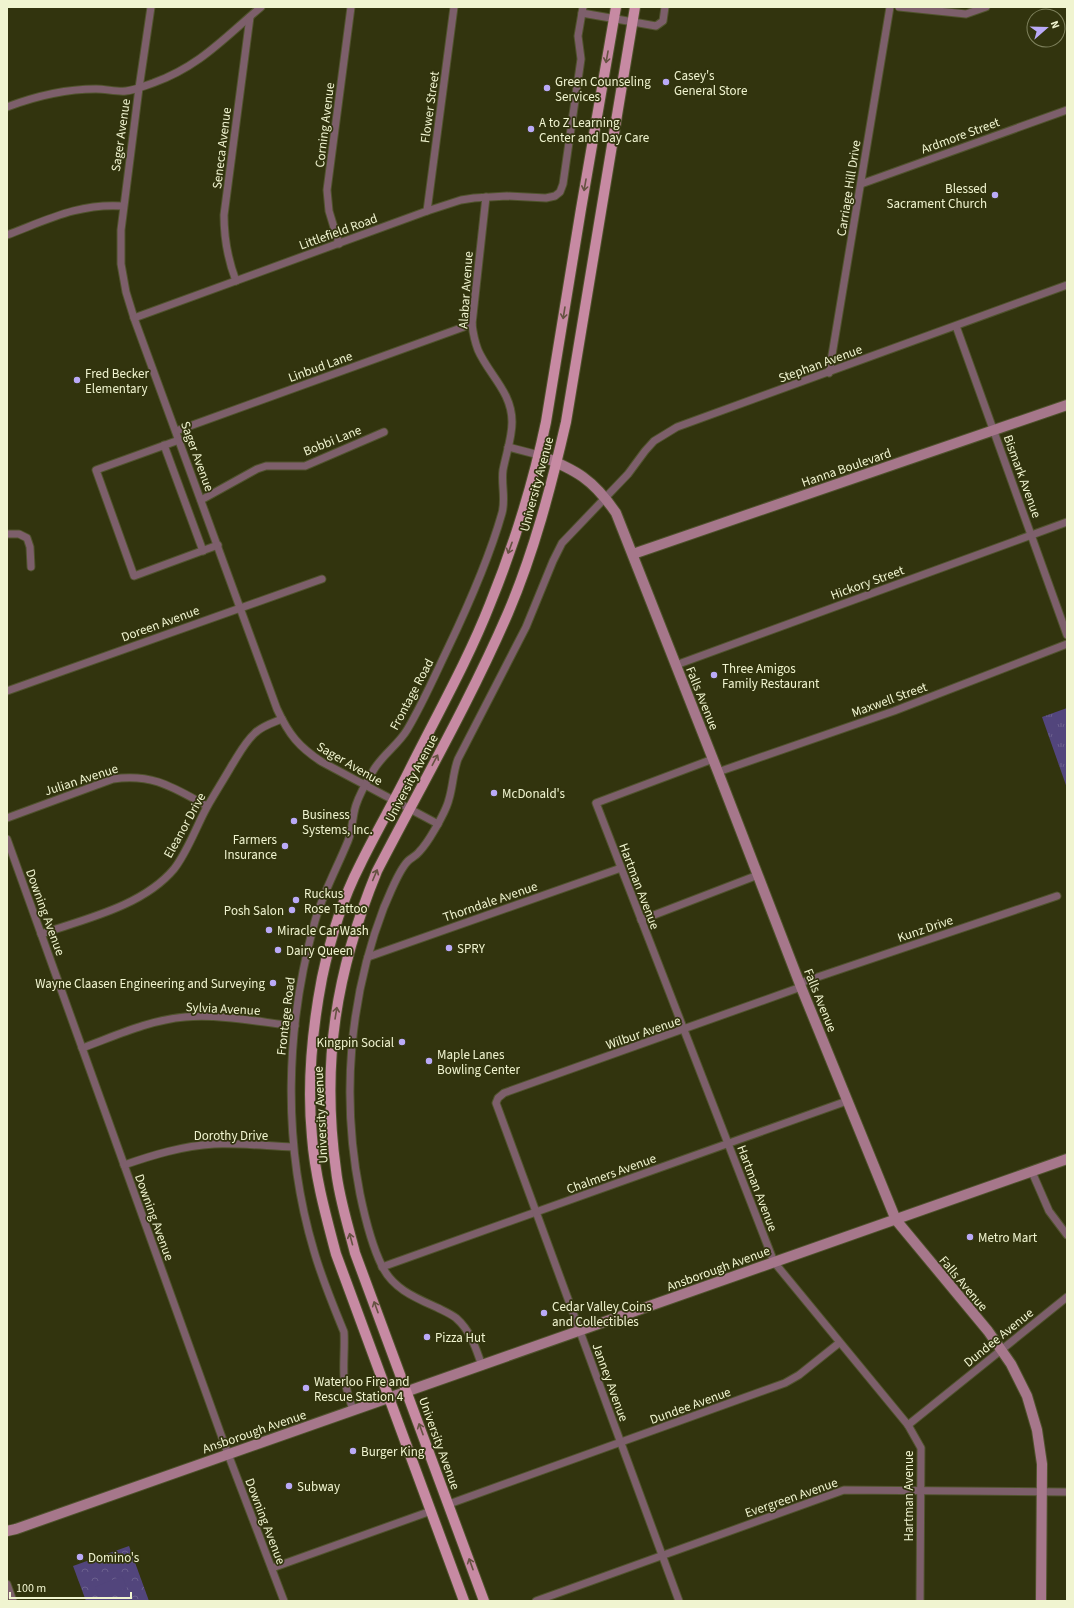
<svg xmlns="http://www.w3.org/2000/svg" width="1074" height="1608" font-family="'Source Sans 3',sans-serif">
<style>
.grass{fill:url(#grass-tufts)}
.park{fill:url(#park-crowns)}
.pitch{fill:#52457c}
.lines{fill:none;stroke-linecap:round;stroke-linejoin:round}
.street-casing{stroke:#50532d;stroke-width:9}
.secondary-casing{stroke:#50532d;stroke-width:12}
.primary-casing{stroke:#50532d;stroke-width:12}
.street{stroke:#7d5f6b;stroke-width:7}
.secondary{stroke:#a6778b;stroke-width:10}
.primary{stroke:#c78aa3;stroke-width:10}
.oneway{stroke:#665242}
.poi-dot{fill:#baaaf7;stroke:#32340e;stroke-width:1.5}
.labels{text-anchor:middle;stroke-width:3.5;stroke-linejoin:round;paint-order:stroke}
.poi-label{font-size:13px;fill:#f0f4d0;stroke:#32340e;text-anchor:start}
.street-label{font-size:13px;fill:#f0f4d0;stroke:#32340e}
</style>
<defs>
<pattern id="grass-tufts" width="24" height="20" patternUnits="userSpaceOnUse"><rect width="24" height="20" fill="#52457c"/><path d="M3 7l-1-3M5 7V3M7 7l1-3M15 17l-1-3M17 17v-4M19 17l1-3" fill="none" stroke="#6b608e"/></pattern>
<pattern id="park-crowns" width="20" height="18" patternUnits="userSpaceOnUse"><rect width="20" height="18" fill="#52457c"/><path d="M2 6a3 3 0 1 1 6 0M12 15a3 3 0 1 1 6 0" fill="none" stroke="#6b608e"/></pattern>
</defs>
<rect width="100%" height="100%" fill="#32340e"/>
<!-- grass -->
<path class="grass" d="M1067 708V788L1042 717Z"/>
<!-- park -->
<path class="park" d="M129 1546 149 1601H86L73 1566Z"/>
<!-- pitch -->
<path class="pitch" d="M122 1576 127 1588 100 1599 95 1587Z"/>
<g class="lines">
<defs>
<g id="street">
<path d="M151 7 139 88 121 230V264L126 292 134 318 277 709C289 735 299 747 322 762L438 824"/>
<path d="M899 7 966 14 986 7"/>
<path d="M582 13 656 26 663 21 665 7"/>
<path d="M7 107C36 96 65 89 96 89 106 89 117 92 126 91 135 90 144 86 153 83 200 66 224 38 261 7"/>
<path d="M861 184 1067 110"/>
<path d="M427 211 454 7"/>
<path d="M7 235C47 220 79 203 123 206"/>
<path d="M339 244 329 211 327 190 351 7"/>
<path d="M236 281C228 260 224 238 224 215L250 17"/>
<path d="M134 318 427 211 461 200 474 198 507 196 546 198 555 196 560 192 563 184 581 59 578 36 583 7"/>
<path d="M956 326 1067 635"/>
<path d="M829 373 890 7"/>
<path d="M176 431 472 324"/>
<path d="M179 440 96 470 134 576 218 545"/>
<path d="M164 445 203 551"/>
<path d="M508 447 539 455"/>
<path d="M201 500 257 469 266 466H305L384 432"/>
<path d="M7 534H19L27 538 30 547 31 567"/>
<path d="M676 665 1067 522"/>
<path d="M7 691 322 579"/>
<path d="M713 759 596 803 774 1262 908 1425 921 1448 920 1601"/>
<path d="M718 772 894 711 1067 644"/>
<path d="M7 818 113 779C153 773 174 788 207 806"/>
<path d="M7 839 228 1454 284 1601"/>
<path d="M641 920 758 875"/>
<path d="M41 934C85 919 143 906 174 869 188 851 196 827 207 807 215 793 224 779 232 765 239 754 245 742 255 733 262 726 272 723 282 719"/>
<path d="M368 957 621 868"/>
<path d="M800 983 1057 896"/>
<path d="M82 1048C115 1036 149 1020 185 1017 221 1014 259 1022 295 1026"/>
<path d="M124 1165C153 1155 182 1146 214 1144 240 1143 267 1146 293 1147"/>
<path d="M1032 1172 1049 1211 1067 1235"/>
<path d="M382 1267 847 1101"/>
<path d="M482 1366C476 1348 470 1330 456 1318 451 1314 444 1311 438 1308 416 1298 393 1289 382 1266 371 1244 365 1218 360 1194 341 1098 349 998 384 907 390 894 398 871 408 861 411 858 416 856 419 852 427 844 432 834 438 824 442 816 447 808 449 799 453 786 453 772 458 759L526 627 553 561 562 543 628 474 645 451 654 441 677 427 1067 285"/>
<path d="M353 1410C349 1399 346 1388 344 1377 343 1362 345 1347 344 1332 333 1305 322 1279 314 1251 282 1144 285 1028 315 921 323 893 337 868 348 841 353 829 352 817 356 805 360 793 367 781 373 771 382 755 398 745 407 730 423 703 435 675 448 648 469 604 489 559 502 513 506 499 501 484 503 470 506 454 512 438 512 422 512 392 489 375 478 350 475 342 473 333 472 324L486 197"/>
<path d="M908 1425 1067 1297"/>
<path d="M449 1504 785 1383 799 1375 839 1343"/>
<path d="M272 1568 431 1511"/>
<path d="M7 1584 13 1601"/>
<path d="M536 1601 844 1490 1067 1492"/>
<path d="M679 1601 496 1103 498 1098 504 1093 801 987"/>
</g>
<g id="secondary">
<path d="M539 455C576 470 593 479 616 513L718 772 801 987 896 1220 988 1331 1011 1364 1027 1396 1037 1430 1042 1464 1041 1601"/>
<path d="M633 554 1067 405"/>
<path d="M7 1531 16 1529 1067 1159"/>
</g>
<g id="primary">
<path d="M464 1601 336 1254C326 1216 315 1177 312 1137 307 1084 312 1030 322 978 330 940 342 900 360 865 376 832 395 800 411 767 438 713 468 660 490 604 514 545 533 484 546 422L581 209 616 7"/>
<path d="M484 1601 355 1253C348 1225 339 1198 336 1170 321 1063 336 971 377 871 421 786 470 701 508 613 534 552 551 487 566 422L635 7"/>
</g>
</defs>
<!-- street casing -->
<use href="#street" class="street-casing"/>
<!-- secondary casing -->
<use href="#secondary" class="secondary-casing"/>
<!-- primary casing -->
<use href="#primary" class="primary-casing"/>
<!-- street -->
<use href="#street" class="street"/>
<!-- secondary -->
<use href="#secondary" class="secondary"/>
<!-- primary -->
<use href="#primary" class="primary"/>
</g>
<!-- one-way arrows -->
<defs><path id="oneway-shaft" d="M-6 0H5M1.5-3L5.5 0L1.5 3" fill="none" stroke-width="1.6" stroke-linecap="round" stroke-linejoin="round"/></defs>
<g class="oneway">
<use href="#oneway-shaft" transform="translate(607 57) rotate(100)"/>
<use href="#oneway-shaft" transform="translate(585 185) rotate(100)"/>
<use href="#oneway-shaft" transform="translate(564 313) rotate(99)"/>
<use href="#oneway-shaft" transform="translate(510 548) rotate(110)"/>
<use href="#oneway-shaft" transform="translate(435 760) rotate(-62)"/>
<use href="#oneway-shaft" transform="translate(375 875) rotate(-67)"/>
<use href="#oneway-shaft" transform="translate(336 1013) rotate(-81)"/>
<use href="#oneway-shaft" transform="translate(351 1239) rotate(-105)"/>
<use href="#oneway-shaft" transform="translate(376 1307) rotate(-110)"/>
<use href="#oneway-shaft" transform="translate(421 1429) rotate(-110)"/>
<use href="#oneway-shaft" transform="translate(471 1564) rotate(-110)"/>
</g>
<!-- markers -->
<g class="poi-dot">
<circle cx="666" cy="82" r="4"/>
<circle cx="547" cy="88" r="4"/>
<circle cx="531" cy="129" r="4"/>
<circle cx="995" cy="195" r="4"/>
<circle cx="77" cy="380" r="4"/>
<circle cx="714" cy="675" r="4"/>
<circle cx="494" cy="793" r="4"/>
<circle cx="294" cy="821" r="4"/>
<circle cx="285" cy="846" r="4"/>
<circle cx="296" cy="900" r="4"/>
<circle cx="292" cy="910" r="4"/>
<circle cx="269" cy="930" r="4"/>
<circle cx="449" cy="948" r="4"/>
<circle cx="278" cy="950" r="4"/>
<circle cx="273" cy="983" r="4"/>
<circle cx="402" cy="1042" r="4"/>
<circle cx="429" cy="1061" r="4"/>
<circle cx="970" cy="1237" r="4"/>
<circle cx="544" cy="1313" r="4"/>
<circle cx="427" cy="1337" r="4"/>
<circle cx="306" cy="1388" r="4"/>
<circle cx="353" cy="1451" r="4"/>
<circle cx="289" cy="1486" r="4"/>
<circle cx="80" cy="1557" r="4"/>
</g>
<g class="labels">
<!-- poi labels -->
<g class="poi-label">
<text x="674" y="80">Casey's<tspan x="674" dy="15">General Store</tspan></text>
<text x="555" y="86">Green Counseling<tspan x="555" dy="15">Services</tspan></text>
<text x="539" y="127">A to Z Learning<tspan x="539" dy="15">Center and Day Care</tspan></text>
<text x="987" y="193" text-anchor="end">Blessed<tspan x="987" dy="15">Sacrament Church</tspan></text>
<text x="85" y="378">Fred Becker<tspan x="85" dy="15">Elementary</tspan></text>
<text x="722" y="673">Three Amigos<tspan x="722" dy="15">Family Restaurant</tspan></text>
<text x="502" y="798">McDonald's</text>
<text x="302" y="819">Business<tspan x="302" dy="15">Systems, Inc.</tspan></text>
<text x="277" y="844" text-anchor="end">Farmers<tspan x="277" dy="15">Insurance</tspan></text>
<text x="304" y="898">Ruckus<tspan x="304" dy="15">Rose Tattoo</tspan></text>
<text x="284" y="915" text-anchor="end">Posh Salon</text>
<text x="277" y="935">Miracle Car Wash</text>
<text x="457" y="953">SPRY</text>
<text x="286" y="955">Dairy Queen</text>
<text x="265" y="988" text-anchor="end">Wayne Claasen Engineering and Surveying</text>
<text x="394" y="1047" text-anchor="end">Kingpin Social</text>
<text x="437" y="1059">Maple Lanes<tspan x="437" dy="15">Bowling Center</tspan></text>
<text x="978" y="1242">Metro Mart</text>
<text x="552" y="1311">Cedar Valley Coins<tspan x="552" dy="15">and Collectibles</tspan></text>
<text x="435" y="1342">Pizza Hut</text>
<text x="314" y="1386">Waterloo Fire and<tspan x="314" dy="15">Rescue Station 4</tspan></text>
<text x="361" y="1456">Burger King</text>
<text x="297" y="1491">Subway</text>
<text x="88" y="1562">Domino's</text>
</g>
<!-- street labels -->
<g class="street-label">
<text transform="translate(429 107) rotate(-82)" y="5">Flower Street</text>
<text transform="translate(324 125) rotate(-83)" y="5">Corning Avenue</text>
<text transform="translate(120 135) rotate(-82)" y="5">Sager Avenue</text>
<text transform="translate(960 135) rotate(-20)" y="5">Ardmore Street</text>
<text transform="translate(221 148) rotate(-83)" y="5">Seneca Avenue</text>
<text transform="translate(848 188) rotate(-81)" y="5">Carriage Hill Drive</text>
<text transform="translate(338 231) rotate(-20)" y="5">Littlefield Road</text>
<text transform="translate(465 290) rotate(-86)" y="5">Alabar Avenue</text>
<text transform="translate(820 363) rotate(-20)" y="5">Stephan Avenue</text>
<text transform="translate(320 366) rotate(-20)" y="5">Linbud Lane</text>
<text transform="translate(332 440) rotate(-22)" y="5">Bobbi Lane</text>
<text transform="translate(198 456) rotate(70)" y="5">Sager Avenue</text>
<text transform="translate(846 467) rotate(-19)" y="5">Hanna Boulevard</text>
<text transform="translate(1023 476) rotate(70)" y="5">Bismark Avenue</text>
<text transform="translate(536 484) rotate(-75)" y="5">University Avenue</text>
<text transform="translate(867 582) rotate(-20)" y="5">Hickory Street</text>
<text transform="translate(160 623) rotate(-20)" y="5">Doreen Avenue</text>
<text transform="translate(411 694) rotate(-62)" y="5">Frontage Road</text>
<text transform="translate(703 698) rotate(68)" y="5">Falls Avenue</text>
<text transform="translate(889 699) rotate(-20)" y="5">Maxwell Street</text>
<text transform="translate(350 763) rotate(30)" y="5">Sager Avenue</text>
<text transform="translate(411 778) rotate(-62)" y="5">University Avenue</text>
<text transform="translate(81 779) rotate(-18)" y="5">Julian Avenue</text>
<text transform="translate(184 825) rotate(-61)" y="5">Eleanor Drive</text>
<text transform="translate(640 886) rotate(69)" y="5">Hartman Avenue</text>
<text transform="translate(490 901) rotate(-19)" y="5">Thorndale Avenue</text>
<text transform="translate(46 912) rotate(70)" y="5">Downing Avenue</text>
<text transform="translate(925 928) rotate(-19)" y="5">Kunz Drive</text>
<text transform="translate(821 1000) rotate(68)" y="5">Falls Avenue</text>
<text transform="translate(223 1008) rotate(3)" y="5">Sylvia Avenue</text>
<text transform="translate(285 1016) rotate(-83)" y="5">Frontage Road</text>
<text transform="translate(643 1032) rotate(-19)" y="5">Wilbur Avenue</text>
<text transform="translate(320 1115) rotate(-93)" y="5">University Avenue</text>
<text x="231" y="1140">Dorothy Drive</text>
<text transform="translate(611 1173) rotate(-20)" y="5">Chalmers Avenue</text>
<text transform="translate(758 1188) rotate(69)" y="5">Hartman Avenue</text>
<text transform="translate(155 1217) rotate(70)" y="5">Downing Avenue</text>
<text transform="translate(718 1268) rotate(-20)" y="5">Ansborough Avenue</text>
<text transform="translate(964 1283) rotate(50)" y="5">Falls Avenue</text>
<text transform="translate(998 1337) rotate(-39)" y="5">Dundee Avenue</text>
<text transform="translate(611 1382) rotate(70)" y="5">Janney Avenue</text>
<text transform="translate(690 1405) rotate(-20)" y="5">Dundee Avenue</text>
<text transform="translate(254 1431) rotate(-19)" y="5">Ansborough Avenue</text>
<text transform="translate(440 1443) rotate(70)" y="5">University Avenue</text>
<text transform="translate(908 1496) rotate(-90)" y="5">Hartman Avenue</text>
<text transform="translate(791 1497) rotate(-19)" y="5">Evergreen Avenue</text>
<text transform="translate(266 1521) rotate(69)" y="5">Downing Avenue</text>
</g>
</g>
<!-- border -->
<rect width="1074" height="1608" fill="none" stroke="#f0f4d0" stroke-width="16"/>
<!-- north arrow -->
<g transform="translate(1046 28) rotate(70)"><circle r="19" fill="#32340e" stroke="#7e815c"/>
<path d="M0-3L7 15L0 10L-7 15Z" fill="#baaaf7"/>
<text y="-6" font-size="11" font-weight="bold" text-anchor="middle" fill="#f0f4d0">N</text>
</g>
<!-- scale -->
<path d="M10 1592v6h121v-6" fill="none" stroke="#f0f4d0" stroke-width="2"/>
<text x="16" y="1592" font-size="12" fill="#f0f4d0" stroke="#32340e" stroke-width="3" paint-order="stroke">100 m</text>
</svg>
